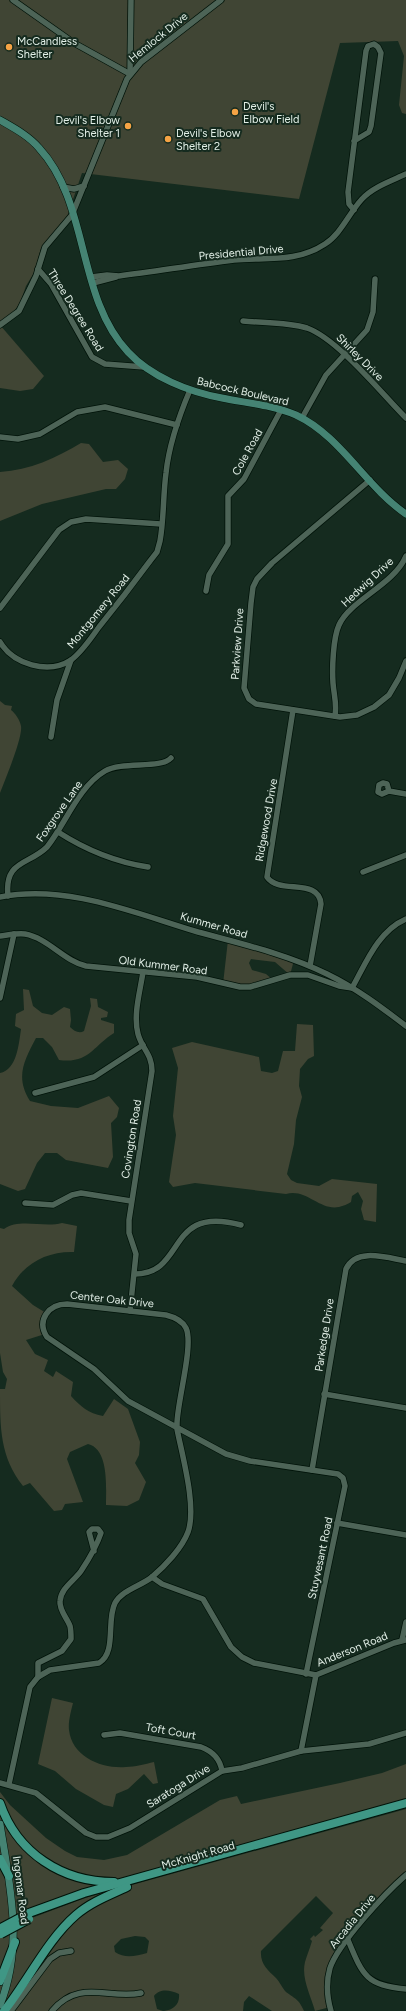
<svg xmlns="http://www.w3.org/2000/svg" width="406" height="2011" font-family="Figtree,sans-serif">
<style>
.green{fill:#404534;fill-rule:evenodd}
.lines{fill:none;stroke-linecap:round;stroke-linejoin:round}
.minor-casing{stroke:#011309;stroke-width:7}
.major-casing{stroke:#011309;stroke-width:8}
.highway-casing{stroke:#011309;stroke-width:10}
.minor{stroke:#4d6457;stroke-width:5.5}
.major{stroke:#458373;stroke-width:7}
.highway{stroke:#3f9785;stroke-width:8}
.highway-bridge-casing{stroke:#011309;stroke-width:10;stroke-linecap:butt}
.highway-bridge{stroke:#3f9785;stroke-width:8}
.poi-dot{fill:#f5a345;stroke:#152b1f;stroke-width:1.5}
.labels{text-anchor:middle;stroke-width:4;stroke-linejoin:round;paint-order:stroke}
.street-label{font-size:11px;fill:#e2efe7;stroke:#152b1f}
.poi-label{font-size:11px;fill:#e2efe7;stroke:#152b1f;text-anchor:start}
</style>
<rect width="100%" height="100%" fill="#152b1f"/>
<!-- green -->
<g class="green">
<path d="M0 0H406V114L402 113 399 105 404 56 398 41 340 43 299 199 82 173 67 217 41 248 35 271 26 286 20 303 12 314 0 322Z"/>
<path d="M0 325 44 376 33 389 20 391 0 388Z"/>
<path d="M81 443 89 444 103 462 118 460 128 469 125 479 116 489H106L42 504 0 521V472C30 470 56 458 81 443Z"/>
<path d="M0 701 5 705 12 706 11 710C15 713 20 720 21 726 23 737 5 780 0 793Z"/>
<path d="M228 940 294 960 290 975 275 962 251 959 249 963 252 970 266 974 273 980 256 986 223 984Z"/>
<path d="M23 989 29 990 33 1006 42 1013 52 1015 64 1007 70 1009 71 1020 70 1027C74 1031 79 1034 84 1031L91 1006 90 998 97 999 98 1007 108 1012 107 1017 101 1018V1020L114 1024V1033C93 1046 89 1064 59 1060L52 1047 43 1038H36C24 1061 15 1077 30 1101L51 1106 78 1108 109 1096 119 1108 117 1117 111 1123 113 1157 108 1168 66 1160 57 1153H45L37 1163 25 1189 18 1191 0 1184V1073C17 1070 19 1043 21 1029L15 1026 16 1014 24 1010Z"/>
<path d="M297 1024 313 1025 314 1056 308 1059 300 1069 299 1086 302 1097 296 1120 294 1144 287 1174 291 1180 297 1183 319 1186 332 1179 377 1184 376 1222 364 1220 361 1209 363 1201 358 1192 352 1196 351 1202C348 1204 343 1206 339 1207 320 1211 306 1188 286 1194L195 1183 173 1187 169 1182 176 1135 173 1116 178 1068 172 1048 192 1042 259 1057 261 1071 272 1073 278 1071 283 1051H295Z"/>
<path d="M62 1223 77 1226 74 1252C48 1251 24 1263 12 1286L33 1305 46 1313 45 1334 26 1340 35 1354 48 1360 44 1371 53 1377 56 1371 73 1382 71 1396C81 1407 88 1413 103 1416L114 1399 128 1409 140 1442 139 1455 135 1463 146 1482 139 1500 127 1506 106 1505C106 1487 109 1449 88 1444L70 1452 67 1459 83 1502 65 1504 62 1510 54 1511 30 1483 23 1486C0 1457 0 1428 0 1389H5L7 1379 3 1372 0 1353V1228L4 1229C19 1218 44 1228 62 1223Z"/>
<path d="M52 1698 73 1703C71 1711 68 1722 69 1730 72 1757 102 1769 126 1767 135 1767 145 1764 154 1762L158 1783 153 1784 144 1774 128 1789 116 1794 113 1807 104 1805 76 1789 55 1771 38 1764Z"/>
<path d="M406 1764V1803L84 1893 29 1913V1919L85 1898 406 1809V1875L396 1884 338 1953 330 1970V2007L315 2011C311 1996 301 1978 305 1962 307 1955 310 1948 312 1941L310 1939 314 1935 315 1937 323 1930 320 1928 333 1913 316 1896 261 1951C260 1964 268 1970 276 1978 279 1981 282 1987 285 1991 294 1999 298 1997 304 2011H272L249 1996 244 2002 243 2011H164C174 2010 180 2004 179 1994 170 1990 160 1988 154 1996L157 2009 163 2011H0V1792L10 1805 46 1838 65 1851 77 1857 104 1860 127 1855 220 1800 237 1796 241 1804 340 1783 382 1773ZM135 1936 145 1937 149 1941 147 1953C136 1956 125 1959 115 1952L114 1946 121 1939Z"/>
</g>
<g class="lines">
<defs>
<g id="minor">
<path d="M13 0 74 43 130 74"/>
<path d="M130 74 131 0"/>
<path d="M63 187 74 189 84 186"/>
<path d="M354 210 349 204 348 192 366 51 368 46 374 44 378 47 381 53 371 126 369 132 354 141"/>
<path d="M38 269 51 284 92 357 105 364 144 367"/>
<path d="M91 277 107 275 119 276C157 271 195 265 234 260 265 257 297 263 325 244 341 234 349 213 362 199 373 187 391 181 406 174"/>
<path d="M93 283 116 277"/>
<path d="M243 321C264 323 287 322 307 328 338 339 382 394 406 418"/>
<path d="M0 325 19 311 36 276 45 247 72 215 127 79 141 62 221 0"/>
<path d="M302 418 326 375 367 330 373 312 375 279"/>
<path d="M0 437 18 439 40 434 77 412 105 407 177 425"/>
<path d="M370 480 272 563 257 579 253 587 251 603 244 688 249 699 256 704 340 717 357 715 374 707 389 695 399 678 406 661"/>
<path d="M206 591 209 575 228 544V496L244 479 281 410"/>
<path d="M0 608 59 530 71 522 86 519 161 524"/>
<path d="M0 642C13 664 48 675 71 660 82 652 91 638 99 627 116 606 133 584 150 561L157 552 160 541C164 519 163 495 166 473 169 444 179 416 190 390"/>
<path d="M293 710 267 877C279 895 319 877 321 904L310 966"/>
<path d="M335 716C337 703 334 696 333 683 332 669 333 638 339 625 350 600 394 585 406 556"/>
<path d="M51 737 57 700 71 660"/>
<path d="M389 791 387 784 383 783 379 785 378 792 382 794 389 791 406 794"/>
<path d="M58 832C86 850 115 862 148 867"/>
<path d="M363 872 406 855"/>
<path d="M8 896C4 860 29 865 47 847 66 823 78 787 105 771 122 761 161 769 171 758"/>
<path d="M0 897C68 884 134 913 198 932 242 944 286 954 327 974 356 988 381 1007 406 1026"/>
<path d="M0 936C8 935 17 933 25 934 48 938 64 961 86 966L197 977 240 987H250L290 975H308L339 986 352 988C366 963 378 931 406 919"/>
<path d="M0 998 14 934"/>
<path d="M35 1093 94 1077 143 1045"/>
<path d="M25 1203 53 1205 72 1195 81 1193 131 1201"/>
<path d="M135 1274C187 1274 165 1204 241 1225"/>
<path d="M130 1311 136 1254 129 1233V1220L152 1071C152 1054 142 1049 138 1034 133 1015 140 992 143 972"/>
<path d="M324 1394 406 1408"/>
<path d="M312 1470 346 1269C356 1247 388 1258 406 1261"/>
<path d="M337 1523 406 1535"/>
<path d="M152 1577 162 1584 203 1599 231 1647 242 1657 254 1663 316 1675 394 1643 406 1640"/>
<path d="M402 1640 406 1622"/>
<path d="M38 1677V1663L62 1651 71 1639C71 1635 71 1630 70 1626 67 1618 59 1610 60 1601 61 1588 74 1581 81 1571 89 1559 96 1548 101 1533L98 1529H92L89 1532 94 1551"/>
<path d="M104 1735 120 1733 201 1747C212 1751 220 1759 222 1771"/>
<path d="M301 1751 316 1675"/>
<path d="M0 1783 36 1793 86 1833 96 1837H108L130 1828 222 1771 242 1768 301 1751 369 1744 406 1733"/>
<path d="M9 1784 30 1687 38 1677 50 1670 99 1663C117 1652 106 1621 115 1603 122 1590 141 1586 152 1577 165 1566 182 1548 188 1532 197 1507 182 1455 177 1429V1424C177 1402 194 1345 186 1328 182 1320 174 1317 166 1315L67 1304C49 1304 36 1320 47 1337L94 1369 128 1401 226 1454 250 1461 338 1474 343 1478 345 1486 306 1674"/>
<path d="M348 1940C363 1976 366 1985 406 1989"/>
<path d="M11 2011 50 1959 59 1953 71 1951"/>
<path d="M52 2011C79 1978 109 2000 141 1993"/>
<path d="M331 2011C327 1997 326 1982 330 1968 338 1944 385 1893 406 1875"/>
</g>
<g id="major">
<path d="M0 120C14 128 29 136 39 148 90 203 76 297 128 352 151 377 189 392 222 398 246 403 273 405 296 415 341 436 365 486 406 514"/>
<path d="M0 1824C10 1886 24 1945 0 2005"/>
</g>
<g id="highway">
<path d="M0 1803C17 1853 62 1882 114 1882"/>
<path d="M0 1859 9 1876"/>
<path d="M29 1913 84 1893 406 1803"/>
<path d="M0 1981 15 1942"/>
<path d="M4 2011C28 1981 47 1940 76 1915 91 1902 110 1895 127 1887"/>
</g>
</defs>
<!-- minor casing -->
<use href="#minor" class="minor-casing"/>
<!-- major casing -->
<use href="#major" class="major-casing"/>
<!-- highway casing -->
<use href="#highway" class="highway-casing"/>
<!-- minor -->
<use href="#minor" class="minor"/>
<!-- major -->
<use href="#major" class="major"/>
<!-- highway -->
<use href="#highway" class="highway"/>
<defs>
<g id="highway-bridge">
<path d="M1 1928 29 1913"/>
<path d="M1 1934 29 1919"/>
</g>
</defs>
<!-- highway-bridge casing -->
<use href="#highway-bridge" class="highway-bridge-casing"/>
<!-- highway-bridge -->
<use href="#highway-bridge" class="highway-bridge"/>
</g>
<!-- markers -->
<g class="poi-dot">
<circle cx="9" cy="47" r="4"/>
<circle cx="235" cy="112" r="4"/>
<circle cx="128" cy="126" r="4"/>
<circle cx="168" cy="139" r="4"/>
</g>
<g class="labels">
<!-- street labels -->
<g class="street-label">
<text transform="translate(158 37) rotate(-39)" y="4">Hemlock Drive</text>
<text transform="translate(241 252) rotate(-5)" y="4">Presidential Drive</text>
<text transform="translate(76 310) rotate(58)" y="4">Three Degree Road</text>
<text transform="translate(360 357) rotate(45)" y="4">Shirley Drive</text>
<text transform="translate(243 391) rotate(13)" y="4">Babcock Boulevard</text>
<text transform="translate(247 452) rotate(-61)" y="4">Cole Road</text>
<text transform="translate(367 582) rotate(-43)" y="4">Hedwig Drive</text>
<text transform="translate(98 611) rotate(-51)" y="4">Montgomery Road</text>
<text transform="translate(237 644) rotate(-86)" y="4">Parkview Drive</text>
<text transform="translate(59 811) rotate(-55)" y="4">Foxgrove Lane</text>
<text transform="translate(266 820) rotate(-80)" y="4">Ridgewood Drive</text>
<text transform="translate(214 925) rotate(16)" y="4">Kummer Road</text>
<text transform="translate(163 965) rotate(7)" y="4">Old Kummer Road</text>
<text transform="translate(131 1139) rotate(-81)" y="4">Covington Road</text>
<text transform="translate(112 1299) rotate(6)" y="4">Center Oak Drive</text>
<text transform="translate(324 1335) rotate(-81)" y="4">Parkedge Drive</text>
<text transform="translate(320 1558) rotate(-78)" y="4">Stuyvesant Road</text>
<text transform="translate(352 1649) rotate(-22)" y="4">Anderson Road</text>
<text transform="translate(171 1731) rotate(10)" y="4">Toft Court</text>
<text transform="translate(178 1786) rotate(-32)" y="4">Saratoga Drive</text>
<text transform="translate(198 1855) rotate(-16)" y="4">McKnight Road</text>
<text transform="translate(21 1890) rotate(83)" y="4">Ingomar Road</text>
<text transform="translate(352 1921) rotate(-51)" y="4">Arcadia Drive</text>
</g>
<!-- poi labels -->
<g class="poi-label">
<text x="17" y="45">McCandless<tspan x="17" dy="13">Shelter</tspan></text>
<text x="243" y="110">Devil's<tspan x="243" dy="13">Elbow Field</tspan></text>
<text x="120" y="124" text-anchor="end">Devil's Elbow<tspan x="120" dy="13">Shelter 1</tspan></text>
<text x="176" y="137">Devil's Elbow<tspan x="176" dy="13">Shelter 2</tspan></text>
</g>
</g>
</svg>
